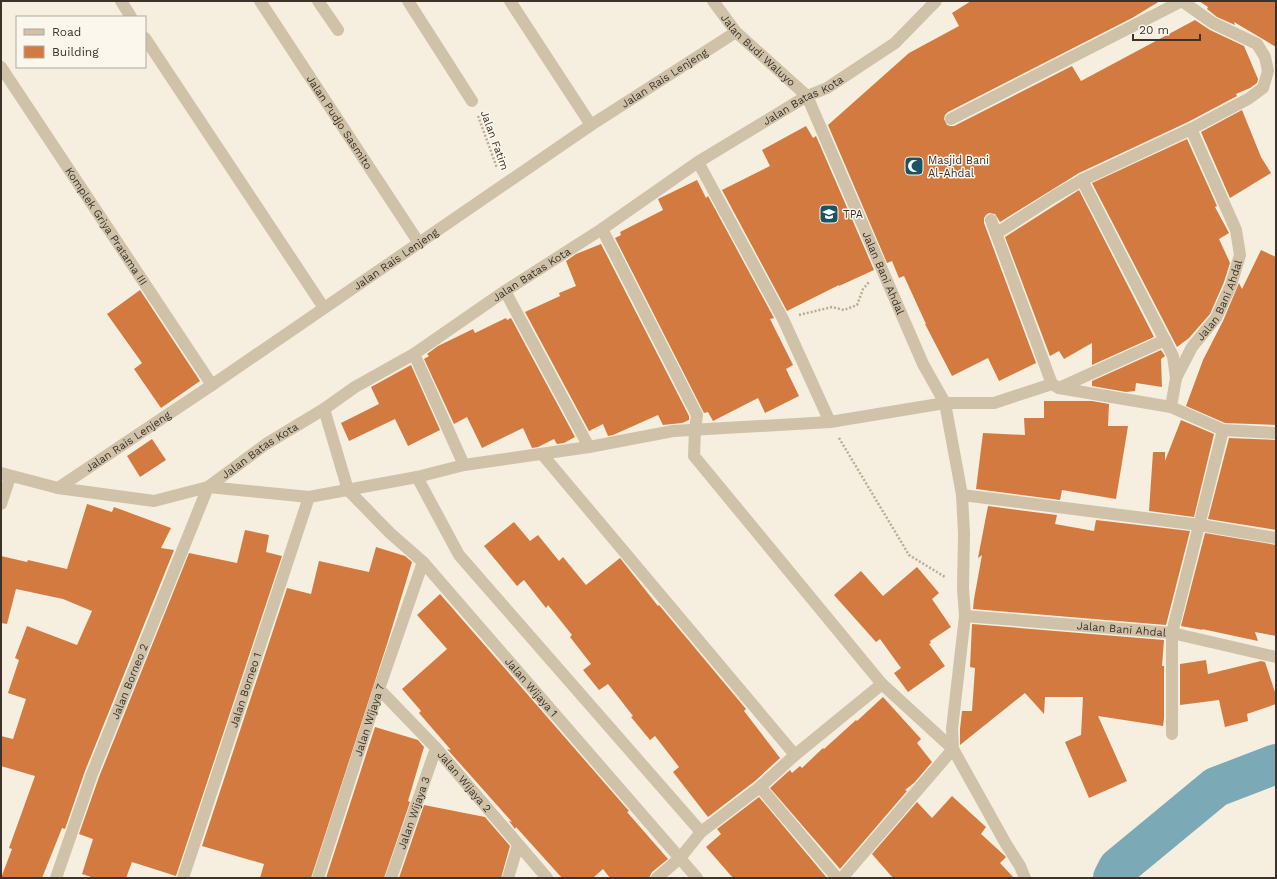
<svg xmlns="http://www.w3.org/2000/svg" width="1277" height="879" font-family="'Work Sans',sans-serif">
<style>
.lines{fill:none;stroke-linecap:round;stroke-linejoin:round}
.river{stroke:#7baab6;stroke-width:40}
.building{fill:#d37a40}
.path{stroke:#bcab93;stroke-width:2.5;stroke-dasharray:2 2;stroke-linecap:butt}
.minor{stroke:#d0c1a9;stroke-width:12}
.labels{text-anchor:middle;stroke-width:3;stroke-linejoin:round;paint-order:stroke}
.street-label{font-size:11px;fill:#3c322a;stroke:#fcf7ed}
.poi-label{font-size:11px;fill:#3c322a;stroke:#fcf7ed;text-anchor:start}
</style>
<rect width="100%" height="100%" fill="#f6efdf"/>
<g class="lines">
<!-- river -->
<path class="river" d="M1113 878 1118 868 1216 787 1276 764"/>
</g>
<!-- building -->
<g class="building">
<path d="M971 1H1160L1132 18 948 112 945 115 944 119 947 125 950 126H954L1072 66 1081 81 1195 20 1210 30 1244 46 1258 79 1257 83 1250 88 1236 94 1237 96 1188 122 1079 173 1000 222 995 214 989 213 986 215 984 218V223L1036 363 999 381 988 358 952 376 925 324H926L904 276 899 278 892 261 887 263 828 125 909 53 959 26 952 13Z"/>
<path d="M1199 1H1276V47L1234 22 1235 25 1217 17 1207 9 1208 7Z"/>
<path d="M1242 110 1261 157 1271 173 1230 198 1201 132Z"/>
<path d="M806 126 813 138 816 136 874 270 839 286V285L787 311 722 190 770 166 762 150Z"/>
<path d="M1187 139 1217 206 1215 207 1229 233 1219 239 1230 263 1224 282 1210 314 1189 338 1177 347 1092 183Z"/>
<path d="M697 180 706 198 708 196 774 318 770 319 793 365 786 369 799 396 765 413 758 398 713 421 708 412 704 413 615 238 621 235 620 232 663 210 658 199Z"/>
<path d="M1079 190 1154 337 1092 365V343L1064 359 1059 351 1050 356 1005 237Z"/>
<path d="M601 244 689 416V420L682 423 663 425 658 415 613 435 608 436 603 424 589 431 525 312 560 296 559 293 576 286 566 261 576 254Z"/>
<path d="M1261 250 1276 257V425L1225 423 1186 406 1203 360 1223 321 1239 283 1242 289Z"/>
<path d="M140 290 200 381 161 408 134 369 142 363 107 314Z"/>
<path d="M506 318 507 320 511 318 575 437 564 443 557 444 554 439 538 447 532 448 523 428 482 448 467 417 454 424 424 359 429 356 427 354 438 346 473 329 475 333Z"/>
<path d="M1161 350 1165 356 1161 359 1162 387 1136 383 1135 391 1126 392 1092 386V381Z"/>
<path d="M411 365 440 430 408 446 395 419 349 441 341 423 379 404 371 387Z"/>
<path d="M1044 401H1092L1109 404 1108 426H1128L1116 499 1062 490 1060 500 976 489 983 433 1025 435 1024 418H1044Z"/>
<path d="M1181 420 1214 434 1194 517 1149 511 1153 452H1165V461Z"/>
<path d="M1229 438 1276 440V530L1208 519Z"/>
<path d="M152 439 166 460 140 477 127 456Z"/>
<path d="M87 504 112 512 114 507 171 528 161 548 174 550 85 771 65 829 62 828 42 878H1L12 849 9 848 35 776 1 766V736L13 739 26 699 8 693 19 660 15 658 27 626 77 645 92 611 63 599 16 589 7 624 1 623V556L27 562 28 560 67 569Z"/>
<path d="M988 506 1057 515 1055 524 1094 531 1096 520 1190 531 1166 625 973 609 974 599 982 555 978 558Z"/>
<path d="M514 522 530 541 538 535 559 561 563 557 586 585 620 558 658 606 659 605 746 709 744 711 780 758 755 781 708 817 673 772 679 767 655 736 650 740 631 717 633 716 608 684 599 690 583 670 591 664 570 637 572 635 548 605 546 608 524 580 517 586 484 546Z"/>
<path d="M245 530 269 535 266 552 282 556 176 876 132 862 126 878H94L82 874 93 839 79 834 99 777 189 553 237 563Z"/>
<path d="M1205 533 1276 545V636L1255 632 1258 641 1202 629 1203 630 1181 626Z"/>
<path d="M376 547 405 556 412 562 388 641 311 878H260L264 864 202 846 287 588 311 594 319 561 369 572Z"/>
<path d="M917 567 939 593 932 599 951 627 930 641 931 643 929 644 945 666 908 692 894 673 901 668 880 639 876 642 834 595 861 571 883 596Z"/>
<path d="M440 594 629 811 627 812 668 859 652 872 649 878H610L603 869 593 878H562L516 827 515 829 509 821 512 822 447 749 451 750 419 713 421 711 402 689 447 649 417 615Z"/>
<path d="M972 624 1164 640 1162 666H1164V718L1163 726 1098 716 1127 781 1089 798 1065 742 1081 735 1083 697H1045L1044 714 1025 693 960 745V729L962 711H972L975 668 970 667Z"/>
<path d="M1206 660 1208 674 1261 661 1265 662 1276 695V704L1247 714 1248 721 1225 727 1219 700 1180 705V664Z"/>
<path d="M883 697 921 739 917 743 932 762 914 783 905 790 907 791 840 869 770 788 790 770 792 773 800 766 802 768 823 748 824 749 856 720 857 721Z"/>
<path d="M375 727 418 740 424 747 408 801 410 802 384 878H326Z"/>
<path d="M952 796 986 827 981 834 1004 855 1006 857 1000 863 1014 878H893L872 854 917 802 932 818Z"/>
<path d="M759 797 827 878H733L706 847 721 834 717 829Z"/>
<path d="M424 805 485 817 510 846 501 878H399Z"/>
</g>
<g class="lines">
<!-- path -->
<g class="path">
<path d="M478 116 497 168"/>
<path d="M799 315 832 307 844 310 857 305 863 289 869 282"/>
<path d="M839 438 909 555 945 577"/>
</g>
<!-- minor -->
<g class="minor">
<path d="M121 1 131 17"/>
<path id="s1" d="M260 1 419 243"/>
<path d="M318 1 338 30"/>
<path d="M408 1 472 101"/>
<path d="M510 1 591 125"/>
<path id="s2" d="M713 1 736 32 807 96 923 364 945 403 962 495 964 533 963 588 965 616 952 729 953 749 1006 844 1020 866 1025 878"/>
<path d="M145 38 324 308"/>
<path id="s3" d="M1 67 212 385"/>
<path d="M951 119 1182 1"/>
<path d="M698 162 783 319 830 422"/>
<path d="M1082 180 1173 356 1176 378 1171 407"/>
<path d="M991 220 1052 384"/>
<path d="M602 229 697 415 695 430 694 456 882 684 953 749 842 878"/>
<path d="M997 233 1053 197 1082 180 1191 129 1248 99 1263 88 1268 71 1265 57 1257 44 1213 23 1182 1"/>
<path d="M505 291 589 447"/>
<path d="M414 354 464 465"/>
<path id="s4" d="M1176 378 1192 347 1216 318 1231 285 1240 255 1236 230 1191 129"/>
<path d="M1059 388 1165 340"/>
<path id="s5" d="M324 409 348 490 390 533 423 562 697 878"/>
<path d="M542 454 795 755"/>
<path id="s6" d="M1 473 58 488 154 501 208 487 266 444 324 409 355 387 414 354 505 291 602 229 698 162 807 96 827 88 895 43 936 1"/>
<path d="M417 477 459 555 701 832"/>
<path id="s7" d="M58 488 212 385 591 125 736 32"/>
<path d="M962 495 1200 525 1276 538"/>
<path d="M1 504 10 477"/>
<path id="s8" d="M965 616 1172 633 1276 657"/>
<path id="s9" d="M379 689 436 748 547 878"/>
<path d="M1172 734V633L1223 430"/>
<path d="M760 787 837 878"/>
<path id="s10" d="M56 878 92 774 208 487 309 497"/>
<path id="s11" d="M183 878 309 497 417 477 464 465 589 447 673 431 830 422 945 403H994L1052 384 1059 388 1171 407 1223 430 1276 433"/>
<path id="s12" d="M318 878 379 689 423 562"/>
<path id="s13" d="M391 878 436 748"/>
<path d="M508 878 518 845"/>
<path d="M657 878 680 858 701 832 760 787 795 755 882 684"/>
</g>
</g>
<!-- icons -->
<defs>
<symbol id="mosque-square" viewBox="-11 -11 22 22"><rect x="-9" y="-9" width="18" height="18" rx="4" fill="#1a5363" stroke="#fcf7ed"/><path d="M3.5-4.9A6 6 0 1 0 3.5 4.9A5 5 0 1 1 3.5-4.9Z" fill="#fff"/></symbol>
<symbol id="school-square" viewBox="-11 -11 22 22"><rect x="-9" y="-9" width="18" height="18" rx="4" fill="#1a5363" stroke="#fcf7ed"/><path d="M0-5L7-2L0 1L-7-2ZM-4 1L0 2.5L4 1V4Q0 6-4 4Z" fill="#fff"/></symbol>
</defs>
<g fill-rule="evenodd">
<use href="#mosque-square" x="903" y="155" width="22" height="22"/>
<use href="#school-square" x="818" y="203" width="22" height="22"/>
</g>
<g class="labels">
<!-- street labels -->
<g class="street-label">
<text dy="4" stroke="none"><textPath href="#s2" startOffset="67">Jalan Budi Waluyo</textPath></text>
<text dy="4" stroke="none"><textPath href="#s7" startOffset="732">Jalan Rais Lenjeng</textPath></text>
<text dy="4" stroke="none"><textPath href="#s6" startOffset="922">Jalan Batas Kota</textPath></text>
<text dy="4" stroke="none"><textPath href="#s1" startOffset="145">Jalan Pudjo Sasmito</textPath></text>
<text transform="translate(495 140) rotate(70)" y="4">Jalan Fatim</text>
<text dy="4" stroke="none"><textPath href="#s3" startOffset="191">Komplek Griya Pratama III</textPath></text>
<text dy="4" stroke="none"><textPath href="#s7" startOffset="408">Jalan Rais Lenjeng</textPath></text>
<text dy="4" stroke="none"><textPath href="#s2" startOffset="327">Jalan Bani Ahdal</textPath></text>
<text dy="4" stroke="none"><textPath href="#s6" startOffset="599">Jalan Batas Kota</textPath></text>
<text dy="4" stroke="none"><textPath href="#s4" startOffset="90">Jalan Bani Ahdal</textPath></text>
<text dy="4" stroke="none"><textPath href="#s7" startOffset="84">Jalan Rais Lenjeng</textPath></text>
<text dy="4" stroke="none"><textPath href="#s6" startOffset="275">Jalan Batas Kota</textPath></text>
<text dy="4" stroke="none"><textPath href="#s8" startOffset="157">Jalan Bani Ahdal</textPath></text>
<text dy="4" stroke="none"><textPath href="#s10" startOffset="210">Jalan Borneo 2</textPath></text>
<text dy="4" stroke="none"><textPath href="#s5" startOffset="354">Jalan Wijaya 1</textPath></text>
<text dy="4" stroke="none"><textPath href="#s11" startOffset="198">Jalan Borneo 1</textPath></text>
<text dy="4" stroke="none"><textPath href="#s12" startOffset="166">Jalan Wijaya 7</textPath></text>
<text dy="4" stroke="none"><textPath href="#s9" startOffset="126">Jalan Wijaya 2</textPath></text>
<text dy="4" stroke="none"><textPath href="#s13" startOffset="69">Jalan Wijaya 3</textPath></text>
</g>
<!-- poi labels -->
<g class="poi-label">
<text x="928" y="164">Masjid Bani<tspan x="928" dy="13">Al-Ahdal</tspan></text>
<text x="843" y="218">TPA</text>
</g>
</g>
<!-- border -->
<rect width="1277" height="879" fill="none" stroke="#3c322a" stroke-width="4"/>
<!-- legend -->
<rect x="16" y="16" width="130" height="52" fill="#fcf7ed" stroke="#afa89f"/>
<rect x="24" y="29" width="20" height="6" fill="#d0c1a9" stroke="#afa89f"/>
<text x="52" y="36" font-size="12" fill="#3c322a">Road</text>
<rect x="24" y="46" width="20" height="12" fill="#d37a40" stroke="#afa89f"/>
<text x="52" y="56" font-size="12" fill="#3c322a">Building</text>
<!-- scale -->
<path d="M1133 34v6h67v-6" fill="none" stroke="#3c322a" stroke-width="2"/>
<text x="1139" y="34" font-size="12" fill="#3c322a" stroke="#fcf7ed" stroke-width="3" paint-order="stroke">20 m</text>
</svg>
